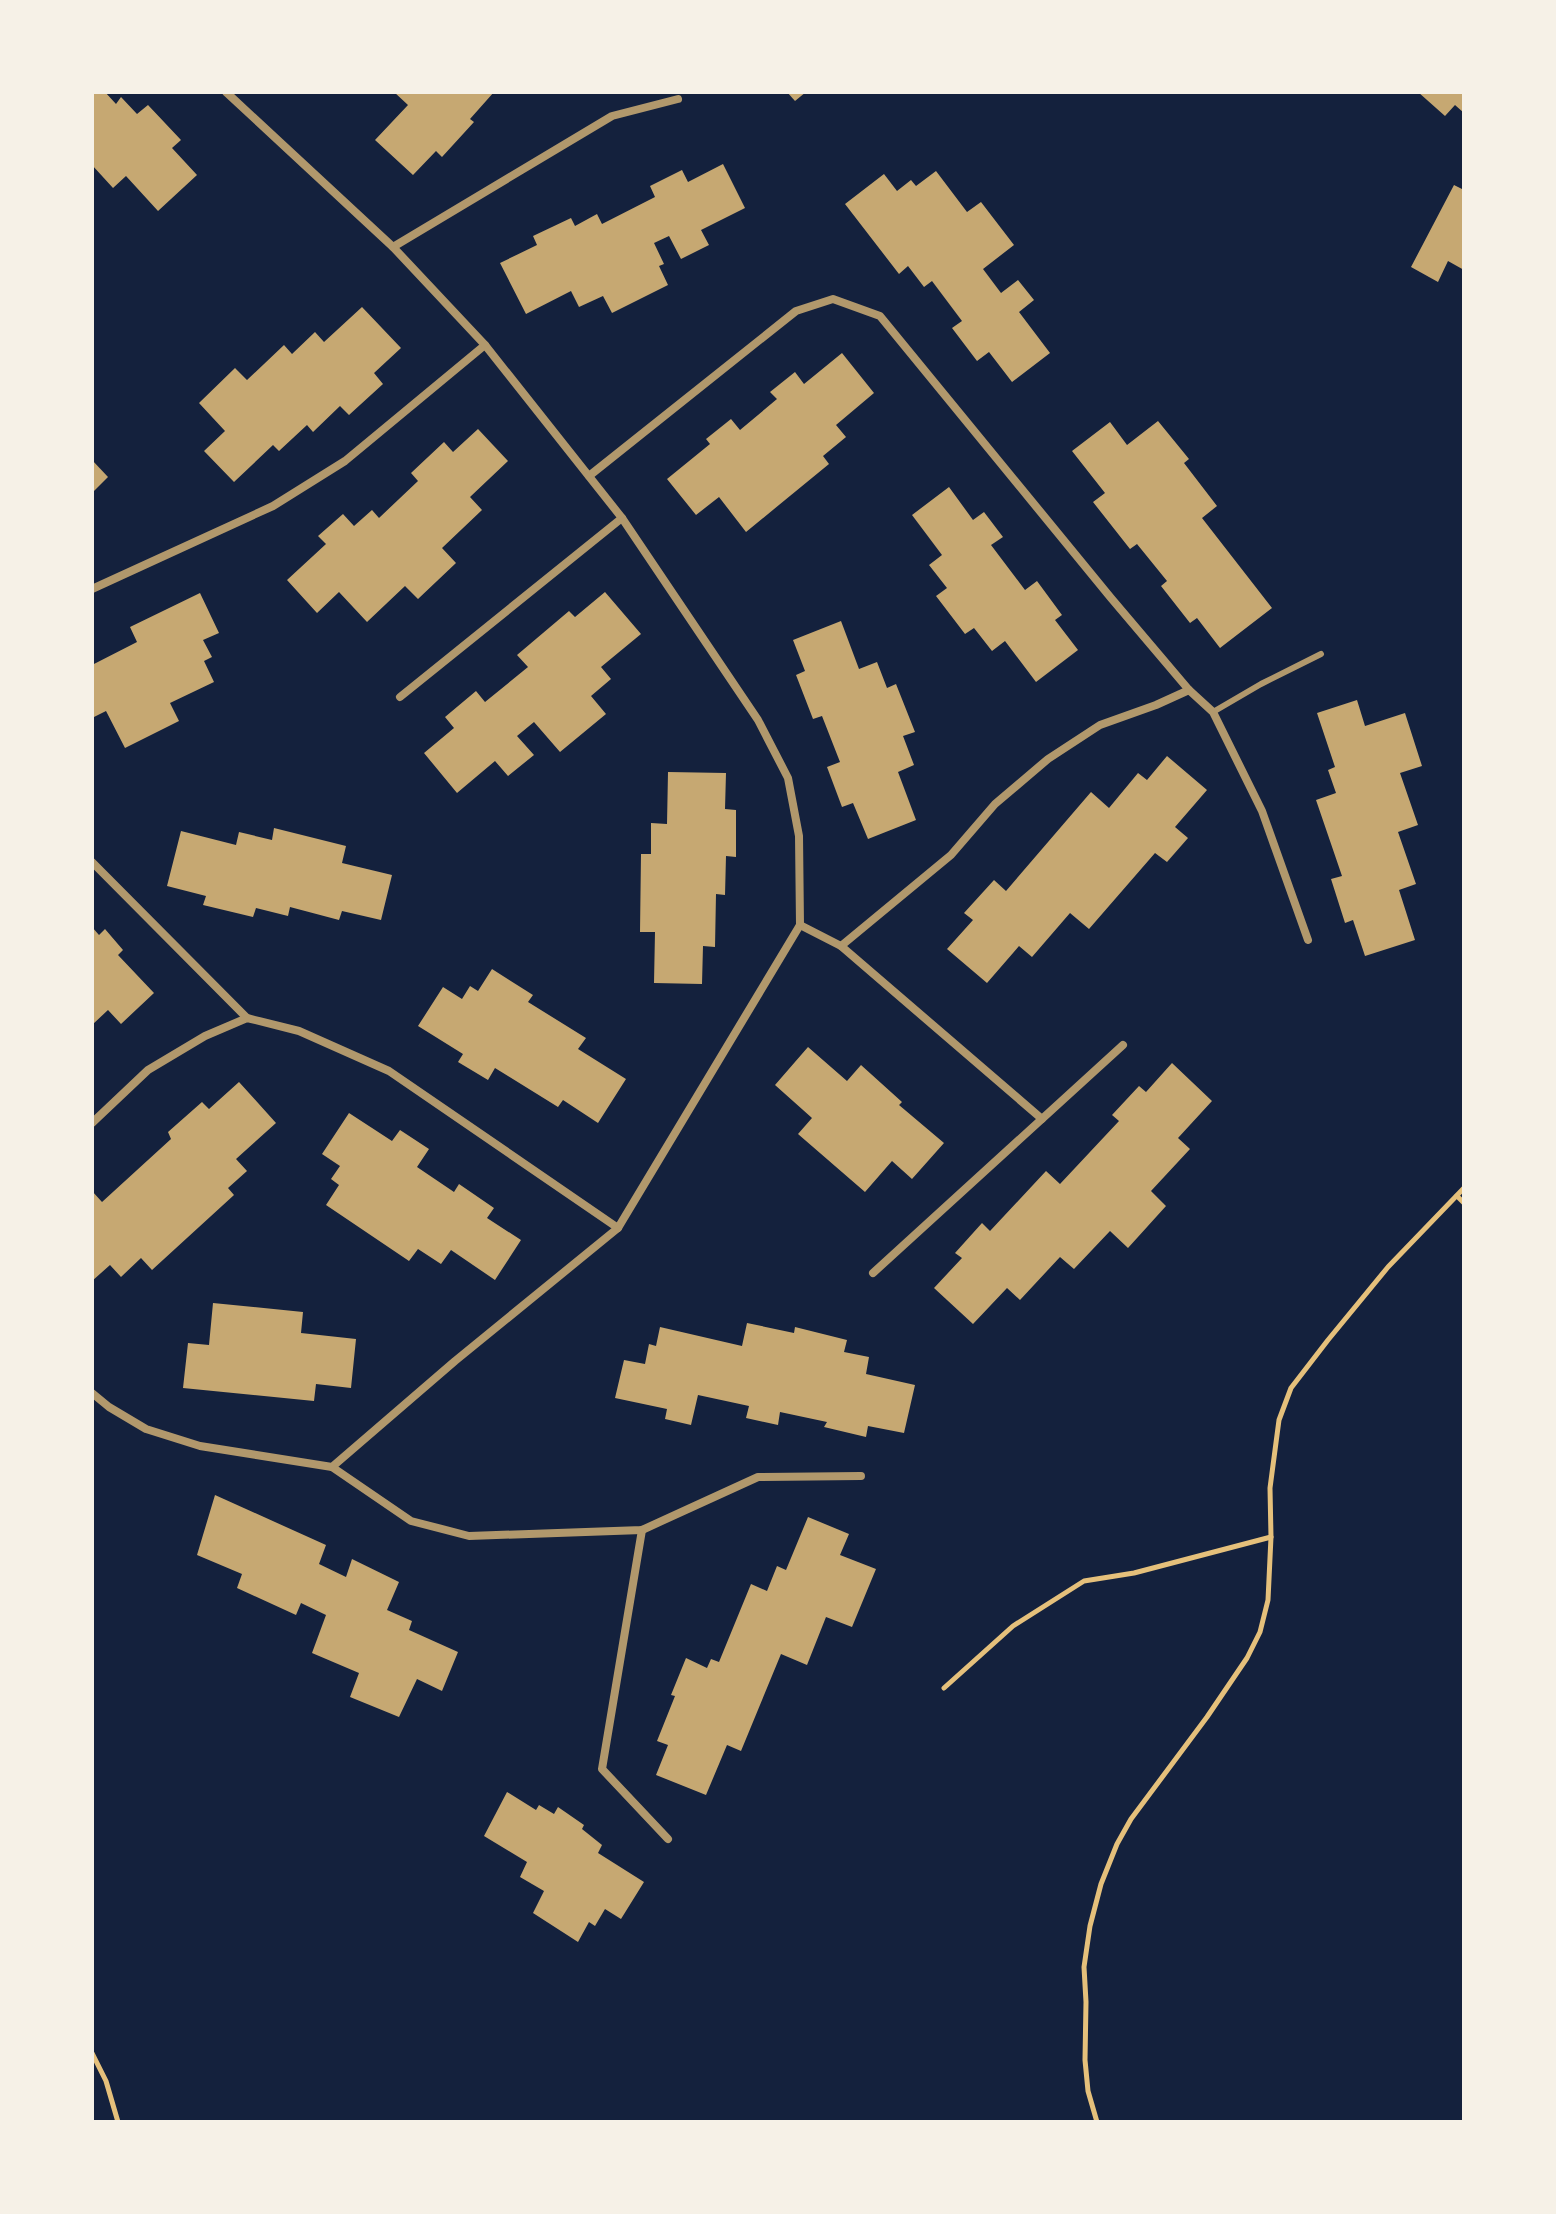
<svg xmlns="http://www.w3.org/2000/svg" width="1556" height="2214" font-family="'Work Sans',sans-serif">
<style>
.building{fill:#c6a872}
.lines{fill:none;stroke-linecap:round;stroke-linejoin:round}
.path{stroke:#e5c07b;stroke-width:5}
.service{stroke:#b1986c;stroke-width:6}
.minor{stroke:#b1986c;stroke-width:8}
</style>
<rect width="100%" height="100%" fill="#14213d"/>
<!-- building -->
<g class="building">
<path d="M92 92H105L116 104 121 97 137 114 148 105 181 140 172 148 197 175 158 211 126 176 113 188 92 165Z"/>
<path d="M394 92H494L470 119 474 122 442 157 436 151 413 175 375 140 408 105Z"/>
<path d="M787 92H806L795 101Z"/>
<path d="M1418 92H1464V113L1455 105 1445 116Z"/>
<path d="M723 164 745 208 701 230 709 245 681 259 669 236 654 243 664 264 659 266 668 285 612 313 603 296 579 307 571 291 526 314 500 263 537 245 533 236 571 218 575 226 597 214 602 224 655 197 650 186 682 170 688 182Z"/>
<path d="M936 171 967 212 981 202 1014 245 983 269 1001 293 1018 280 1034 300 1019 312 1050 353 1012 382 989 352 977 361 952 328 962 321 932 281 924 287 908 266 899 274 845 204 884 174 897 191 911 180 916 186Z"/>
<path d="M1454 185 1464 190V270L1448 261 1438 282 1411 267Z"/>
<path d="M362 307 401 348 374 373 383 384 349 415 340 406 313 432 307 425 279 451 273 445 234 482 204 451 225 431 199 403 235 368 247 380 284 345 292 354 315 332 324 342Z"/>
<path d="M842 353 874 393 836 425 846 437 823 456 829 464 746 532 719 497 696 515 667 479 710 444 706 439 731 419 740 430 777 399 770 392 795 372 804 384Z"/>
<path d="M1158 421 1189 459 1184 463 1217 506 1202 518 1272 608 1220 648 1197 618 1190 623 1161 586 1167 581 1137 544 1130 549 1093 502 1105 493 1072 451 1110 422 1127 445Z"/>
<path d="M478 429 508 461 470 497 482 510 442 548 456 563 418 599 405 586 367 622 339 592 317 613 287 580 326 544 318 536 343 514 354 526 372 510 379 518 418 481 411 473 444 442 453 452Z"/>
<path d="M92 460 108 477 92 493Z"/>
<path d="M949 487 973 520 984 512 1003 537 991 545 1025 590 1037 581 1062 615 1055 620 1078 650 1036 682 1005 641 992 651 974 628 965 634 936 596 947 588 929 565 942 555 912 515Z"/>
<path d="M605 592 641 634 601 667 611 679 591 696 606 714 560 752 534 722 517 736 534 755 508 776 495 761 457 793 424 753 454 728 445 717 476 691 485 702 528 667 517 655 569 611 575 617Z"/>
<path d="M200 593 219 633 203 640 212 657 204 661 214 682 170 703 179 721 125 748 106 711 92 718V665L137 642 130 627Z"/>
<path d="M841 621 859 669 877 662 887 688 896 684 915 732 903 736 914 765 898 772 916 820 868 839 853 803 842 807 827 767 840 762 822 716 813 719 796 675 805 671 793 640Z"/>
<path d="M1357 700 1365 726 1405 713 1422 766 1400 773 1418 825 1398 832 1416 884 1399 890 1415 940 1365 956 1353 920 1345 923 1331 879 1342 876 1316 800 1336 793 1328 770 1335 767 1317 713Z"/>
<path d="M1167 756 1207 790 1175 827 1188 838 1167 862 1155 853 1089 929 1070 913 1032 957 1019 946 987 983 947 949 973 920 964 913 994 880 1006 891 1091 792 1109 808 1138 773 1147 780Z"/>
<path d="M668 772 726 773 725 809 736 810V857L726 856 725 895 716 894 715 947 703 946 702 984 654 983 655 932H640L641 854H651V823L667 824Z"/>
<path d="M274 828 346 846 342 863 392 875 381 920 342 911 339 920 290 907 288 916 256 908 253 917 203 905 206 896 167 886 181 831 236 845 239 832 272 840Z"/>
<path d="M92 927 99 935 105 929 123 950 118 955 154 993 121 1024 108 1010 92 1025Z"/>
<path d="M492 969 533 995 528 1002 586 1038 578 1049 626 1079 598 1123 563 1100 558 1107 495 1068 488 1080 458 1062 463 1054 418 1026 443 987 462 999 470 986 478 991Z"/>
<path d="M808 1047 847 1081 861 1065 902 1102 899 1105 944 1143 912 1179 892 1161 865 1192 798 1134 812 1118 775 1085Z"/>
<path d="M1172 1063 1212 1101 1178 1138 1190 1149 1151 1191 1166 1206 1128 1248 1110 1231 1074 1269 1060 1257 1020 1300 1007 1288 973 1324 934 1288 962 1258 955 1253 982 1223 990 1231 1046 1171 1060 1184 1119 1121 1112 1115 1139 1086 1146 1092Z"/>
<path d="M239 1082 276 1123 236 1159 247 1171 228 1188 234 1195 152 1270 141 1258 121 1277 110 1265 92 1281V1191L102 1202 171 1139 168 1132 202 1102 209 1109Z"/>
<path d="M349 1113 392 1141 400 1130 429 1149 417 1167 454 1192 459 1184 494 1208 487 1218 521 1240 495 1280 451 1250 441 1264 418 1249 409 1261 326 1205 339 1185 331 1179 340 1166 322 1154Z"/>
<path d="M213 1303 303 1312 301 1333 356 1339 351 1388 316 1384 314 1401 183 1388 188 1343 209 1345Z"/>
<path d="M747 1323 794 1333 795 1327 847 1340 844 1352 869 1357 866 1374 915 1385 904 1433 868 1426 866 1437 824 1427 827 1422 780 1412 778 1425 746 1418 749 1406 698 1395 691 1425 665 1419 667 1409 615 1398 624 1360 645 1364 649 1344 656 1346 660 1327 742 1346Z"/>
<path d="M215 1495 326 1545 319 1564 346 1577 352 1559 399 1582 387 1610 412 1621 409 1630 458 1652 442 1691 417 1679 399 1717 350 1697 359 1673 312 1653 326 1615 301 1603 296 1615 237 1588 242 1574 197 1555Z"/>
<path d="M808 1517 849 1534 840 1555 876 1569 852 1627 826 1617 807 1665 781 1654 741 1751 727 1745 706 1795 656 1775 668 1745 657 1741 675 1696 671 1695 686 1658 707 1668 711 1659 719 1662 751 1584 767 1591 777 1566 786 1570Z"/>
<path d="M507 1792 536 1810 539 1805 554 1814 558 1807 584 1825 582 1829 602 1845 598 1853 644 1882 621 1919 605 1909 595 1926 589 1922 578 1942 533 1913 544 1891 520 1877 527 1862 484 1836Z"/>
</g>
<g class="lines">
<!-- path -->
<g class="path">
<path d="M1457 1196 1464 1203"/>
<path d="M944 1688 1013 1626 1084 1581 1134 1573 1271 1537"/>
<path d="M92 2053 106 2081 118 2122"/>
<path d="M1097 2122 1088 2091 1085 2060 1086 2002 1084 1967 1090 1926 1101 1884 1117 1844 1131 1819 1207 1717 1247 1658 1260 1632 1268 1600 1271 1537 1270 1488 1279 1420 1291 1388 1328 1340 1388 1267 1464 1188"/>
</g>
<!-- service -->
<path class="service" d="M1213 712 1261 684 1321 654"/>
<!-- minor -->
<g class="minor">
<path d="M393 247 612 116 678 99"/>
<path d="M589 476 796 311 833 299 880 316 1111 598 1189 690 1213 712 1262 811 1308 940"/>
<path d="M92 589 273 506 345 461 485 345"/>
<path d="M400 697 622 518"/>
<path d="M92 862 247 1018"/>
<path d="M800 925 841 946 1042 1119"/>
<path d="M841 946 951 855 995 804 1048 759 1100 725 1156 705 1189 690"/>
<path d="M92 1123 148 1070 205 1036 247 1018 299 1031 389 1071 618 1228"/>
<path d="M873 1273 1123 1045"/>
<path d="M92 1393 109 1407 146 1429 200 1446 332 1467 455 1361 618 1228 800 925 799 836 788 778 758 720 622 518 485 345 393 247 226 92"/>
<path d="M332 1467 411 1521 469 1536 642 1530 758 1477 861 1476"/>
<path d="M642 1530 602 1769 668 1839"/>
</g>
</g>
<!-- border -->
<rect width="1556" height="2214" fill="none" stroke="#f6f1e7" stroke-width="188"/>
</svg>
